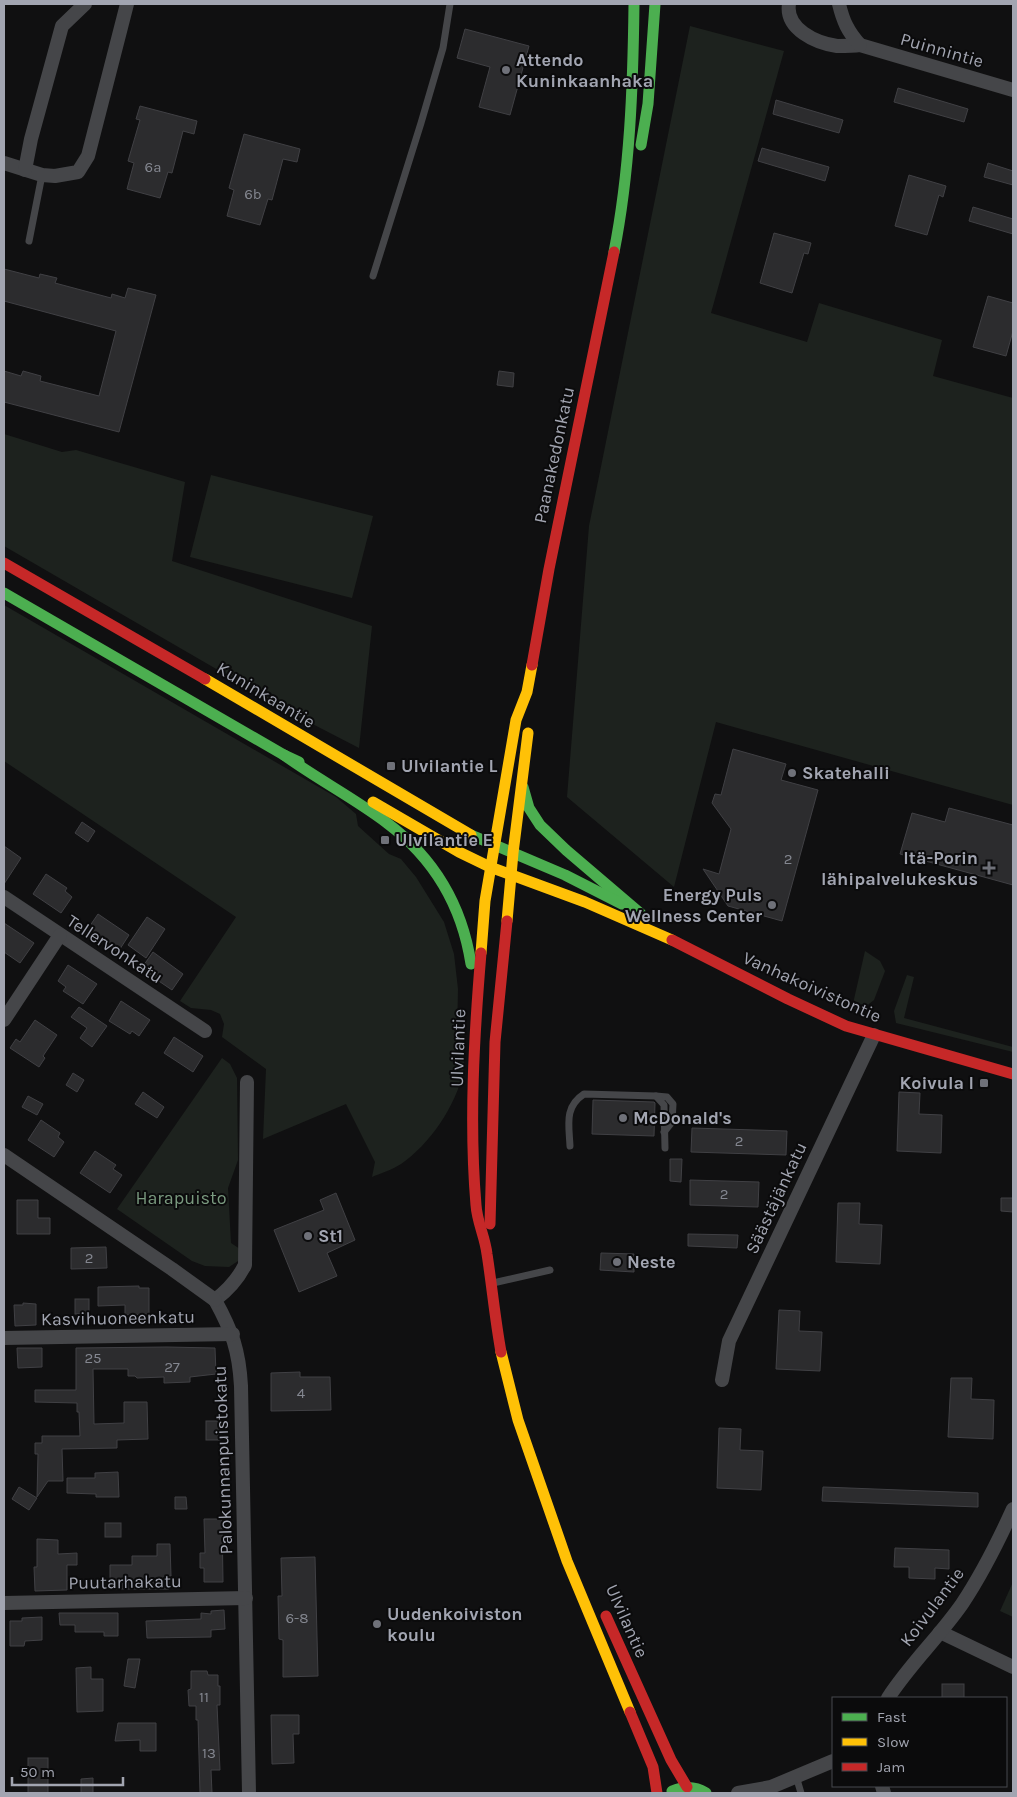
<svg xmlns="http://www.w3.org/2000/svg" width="1017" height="1797" font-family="Karla,sans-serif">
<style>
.green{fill:#1d221e}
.building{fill:#2c2c2e;stroke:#404044}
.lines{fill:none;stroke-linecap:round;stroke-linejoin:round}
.lane{stroke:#454649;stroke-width:7}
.street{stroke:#454649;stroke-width:14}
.fast{stroke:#4caf50;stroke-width:11}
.slow{stroke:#ffc107;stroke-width:11}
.jam{stroke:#c62828;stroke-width:11}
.poi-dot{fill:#6f7179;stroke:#0b0b0c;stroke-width:2}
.labels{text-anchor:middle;stroke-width:4;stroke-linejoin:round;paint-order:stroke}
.number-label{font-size:15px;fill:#848790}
.street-label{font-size:18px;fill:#a2a5b1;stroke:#0b0b0c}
.poi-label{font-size:18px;font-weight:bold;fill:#a2a5b1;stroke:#0b0b0c;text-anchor:start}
.park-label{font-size:18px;fill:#7a9a7f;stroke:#0b0b0c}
</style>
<rect width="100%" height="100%" fill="#101011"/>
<!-- green -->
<g class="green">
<path d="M690 26 784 51 711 313 807 342 819 303 942 340 933 376 1013 398V805L716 722 674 887 567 797 589 526Z"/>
<path d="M4 434 62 452 76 450 185 482 172 561 372 626 359 748 299 717 4 546Z"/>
<path d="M211 475 373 516 352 598 190 557Z"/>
<path d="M4 605 336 797 356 814 358 826 389 854 401 859 416 877 444 922 454 954 458 989 457 1037H464C463 1048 465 1061 463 1072 456 1106 429 1145 401 1164 392 1170 381 1173 372 1177L375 1162 346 1104 263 1139 266 1069 222 1037 224 1024 220 1014 211 1010 191 1008 180 1001 236 917 4 761Z"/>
<path d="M865 951 880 961 885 971 874 1000 860 1011 852 1008Z"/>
<path d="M907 975 914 977 904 1018 1013 1047V1052L896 1023 894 1011Z"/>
<path d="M222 1058 230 1064 237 1078 238 1160 228 1188 231 1243 240 1249 238 1261 229 1267 205 1266 192 1261 117 1209Z"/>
<path d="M1013 1582V1617L1000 1611Z"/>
</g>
<!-- building -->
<g class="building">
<path d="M465 29 529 46 510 115 479 107 490 67 457 58Z"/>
<path d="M898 88 968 109 964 122 894 102Z"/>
<path d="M776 100 843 120 839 133 773 114Z"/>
<path d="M140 106 197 121 194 134 183 131 172 173 168 172 160 198 127 189 134 163 128 161 140 120 136 119Z"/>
<path d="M244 134 300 149 297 162 283 159 272 200 268 199 260 225 227 216 234 190 229 188Z"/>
<path d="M762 148 829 167 825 181 758 161Z"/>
<path d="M988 163 1013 171V185L984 177Z"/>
<path d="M909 175 946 186 943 197 939 195 927 235 895 226Z"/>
<path d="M973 207 1013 219V234L969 221Z"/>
<path d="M774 233 811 243 808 254 804 253 792 293 760 283Z"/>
<path d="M4 269 39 278 40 274 57 278 55 283 111 298 112 294 125 298 128 288 156 295 119 432 4 402V371L21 376 23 371 41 376 40 381 99 396 116 331 4 301Z"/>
<path d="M988 296 1013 303V331L1006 356 973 347Z"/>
<path d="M499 371 514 373 513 387 497 385Z"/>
<path d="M733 749 786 764 781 780 818 790 782 921 728 906 703 869 719 874 731 829 712 803 715 794 721 795Z"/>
<path d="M949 808 1013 825V885L900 854 912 813 945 822Z"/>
<path d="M82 822 95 831 88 842 75 833Z"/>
<path d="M4 846 21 858 4 884Z"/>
<path d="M46 874 67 888 65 891 72 897 61 913 33 894Z"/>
<path d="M98 914 129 935 118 952 87 930Z"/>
<path d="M147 917 165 929 146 958 128 945Z"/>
<path d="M4 923 34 943 20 963 4 952Z"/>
<path d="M153 952 183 974 172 990 141 969Z"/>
<path d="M68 965 97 984 83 1004 63 991 66 987 58 981Z"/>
<path d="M121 1001 150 1020 139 1036 132 1031 130 1034 109 1021Z"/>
<path d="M79 1007 107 1026 92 1047 80 1038 87 1028 71 1017Z"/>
<path d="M35 1020 57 1035 43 1056 45 1058 39 1067 10 1048 16 1039 20 1042Z"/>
<path d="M174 1037 203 1056 193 1072 164 1053Z"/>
<path d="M73 1073 84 1080 77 1092 66 1085Z"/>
<path d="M143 1092 164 1107 157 1118 135 1104Z"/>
<path d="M899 1092 920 1093 919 1114 942 1115 941 1153 897 1151Z"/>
<path d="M28 1096 43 1104 37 1115 22 1107Z"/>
<path d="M593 1100 654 1102 655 1103 654 1136 592 1134Z"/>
<path d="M41 1120 60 1133 58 1137 64 1142 54 1157 28 1140Z"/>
<path d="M692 1128 787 1131 786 1155 691 1152Z"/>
<path d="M95 1151 116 1165 113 1169 122 1175 110 1193 80 1173Z"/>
<path d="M670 1159H682L681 1182 670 1181Z"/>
<path d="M690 1180 759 1182 758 1207 690 1205Z"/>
<path d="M336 1193 355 1240 327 1253 337 1276 299 1292 274 1230 324 1210 320 1200Z"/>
<path d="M1001 1198H1013V1212L1001 1211Z"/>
<path d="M17 1200H38V1218H50V1234H17Z"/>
<path d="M838 1203H860L859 1224 882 1225 880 1264 836 1262Z"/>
<path d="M688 1234 738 1235 737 1248 688 1246Z"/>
<path d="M106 1247 107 1268 71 1269V1248Z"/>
<path d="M601 1253 634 1254V1272L600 1270Z"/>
<path d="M139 1286V1288H149V1314L125 1315V1305L98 1306V1287Z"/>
<rect x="75" y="1299" width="14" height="15"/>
<path d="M23 1303 36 1304V1325L15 1326 14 1305H23Z"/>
<path d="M779 1310 800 1311 799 1331 822 1332 820 1371 776 1369Z"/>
<path d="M167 1347 215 1348 216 1374 190 1377V1382L164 1383V1377L137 1378 135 1376H128V1369H93L94 1424 124 1423V1402H147L148 1439 117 1440V1448L62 1449 63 1481H48L37 1497 38 1454H35V1443H42V1436H80L79 1412H77V1403L35 1402V1390H76V1348Z"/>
<path d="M17 1348H42V1367L18 1368Z"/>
<path d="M300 1372V1377H330L331 1410 271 1411V1373Z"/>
<path d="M951 1378H972L971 1399 994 1400 993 1439 948 1437Z"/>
<rect x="206" y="1421" width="14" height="19"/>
<path d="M719 1428 741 1429 740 1450 763 1451 761 1490 717 1488Z"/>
<path d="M118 1472 119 1497H96V1494L67 1493V1478H95V1473Z"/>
<path d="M19 1487 37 1498 29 1510 12 1499Z"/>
<path d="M823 1487 978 1493V1507L822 1501Z"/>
<path d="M175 1497H186L187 1509H175Z"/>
<path d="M204 1519H222L223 1582H204V1568H200V1553H205Z"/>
<rect x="105" y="1523" width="16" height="14"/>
<path d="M37 1539 58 1540V1554L77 1553V1565H67V1590L35 1591 34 1567H37Z"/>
<path d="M157 1544H170L171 1576H169V1589H110V1565H132V1556H157Z"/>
<path d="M895 1548 949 1550V1569L935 1568V1579L909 1578V1567H894Z"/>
<path d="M315 1557 318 1676 283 1677V1640L279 1639 278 1596H282L281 1558Z"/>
<path d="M224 1610 225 1629 211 1630V1637L147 1638 146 1621 201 1619V1613L211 1614V1611Z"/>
<path d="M59 1613H118V1636H104V1632H75V1625H60Z"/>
<path d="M42 1617V1640L25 1641 24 1646H10V1621H22V1618Z"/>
<path d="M128 1659H140L135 1688 124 1686Z"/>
<path d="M91 1667V1679H103V1711L77 1712 76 1668Z"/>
<path d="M191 1671H207L208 1675H218V1686H220V1705H217L220 1770H211L212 1793H200L198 1720H196V1706H189L188 1690 191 1689Z"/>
<rect x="942" y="1684" width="22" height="14"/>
<path d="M271 1715H299V1734H293L294 1763 272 1764Z"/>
<path d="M118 1723H156V1751H140V1740L115 1741Z"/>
<rect x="28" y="1758" width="20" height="35"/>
<path d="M93 1778V1793H81V1779Z"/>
</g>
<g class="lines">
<!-- lane -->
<g class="lane">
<path d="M29 241 42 175"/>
<path d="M373 276 421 123 443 48 450 4"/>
<path d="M656 1096 667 1097 673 1104 672 1122 664 1132"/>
<path d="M570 1146C569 1125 564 1107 584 1094L656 1096 664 1105 665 1148"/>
<path d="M493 1283 550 1270"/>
<path d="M796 1776 801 1793"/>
</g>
<!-- street -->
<g class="street">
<path d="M789 4C785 29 816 43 837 46 844 46 853 46 860 45L1013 90"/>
<path d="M839 4C843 21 848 32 860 45"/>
<path d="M4 163 42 175 55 176 78 172 88 156 127 4"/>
<path d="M25 170 31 139 62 26 85 4"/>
<path d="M4 897 205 1031"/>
<path d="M4 1020 60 935"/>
<path d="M247 1082 245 1265C238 1279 228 1290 215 1300 232 1331 239 1350 241 1386L249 1793"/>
<path d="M4 1155 172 1269 215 1300"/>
<path d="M4 1338 233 1334"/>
<path d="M722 1380 729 1341 874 1035"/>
<path d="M4 1603 246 1598"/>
<path d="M940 1632 1013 1667"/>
<path d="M888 1698C910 1664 939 1637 962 1604 982 1574 998 1542 1013 1509"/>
<path d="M882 1786 884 1793"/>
<path d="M738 1793 771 1787 833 1761"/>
</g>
<!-- fast -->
<g class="fast">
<path d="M641 145 648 104 655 4"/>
<path d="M614 252C630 171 633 87 634 4"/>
<path d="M4 593 284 755 299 762"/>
<path d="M284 755C317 779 354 798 387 823 435 859 462 905 471 964"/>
<path d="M523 787 529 808 540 825 566 850 641 914"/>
<path d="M471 835 565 875 622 904"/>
<path d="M672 1791C684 1786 695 1786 706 1793"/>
</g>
<!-- slow -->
<g class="slow">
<path d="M205 679 471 835"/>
<path d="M373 802 459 852 490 867 585 902 672 940"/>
<path d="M507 921 513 853 528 733"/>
<path d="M481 953 485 901 516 720 527 692 532 665"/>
<path d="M501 1352 518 1420 567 1561 630 1712"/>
</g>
<!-- jam -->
<g class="jam">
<path d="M4 563 205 679"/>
<path d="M532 665 549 569 614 252"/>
<path d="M672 940 788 999 846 1026 1013 1074"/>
<path d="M481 953C474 1037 469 1122 476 1205 477 1222 485 1237 487 1254 492 1286 495 1319 501 1352"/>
<path d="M490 1224 495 1042 507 921"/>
<path d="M606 1616 671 1760 687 1787"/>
<path d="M630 1712 653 1767 657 1793"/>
</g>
</g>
<!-- markers -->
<g class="poi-dot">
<circle cx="506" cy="70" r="5"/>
<rect x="386" y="761" width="10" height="10" rx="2.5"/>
<circle cx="792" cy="773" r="5"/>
<rect x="380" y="835" width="10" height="10" rx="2.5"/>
<path d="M986.5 860.5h5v5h5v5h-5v5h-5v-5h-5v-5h5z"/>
<circle cx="772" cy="905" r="5"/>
<rect x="979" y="1078" width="10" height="10" rx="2.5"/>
<circle cx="623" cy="1118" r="5"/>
<circle cx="308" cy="1236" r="5"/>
<circle cx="617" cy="1262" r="5"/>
<circle cx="377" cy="1624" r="5"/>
</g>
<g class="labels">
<!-- number labels -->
<g class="number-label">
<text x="153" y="172">6a</text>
<text x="253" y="199">6b</text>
<text x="788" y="864">2</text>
<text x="739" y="1146">2</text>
<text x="724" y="1199">2</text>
<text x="89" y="1263">2</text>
<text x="93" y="1363">25</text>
<text x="172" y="1372">27</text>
<text x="301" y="1398">4</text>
<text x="297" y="1623">6-8</text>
<text x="204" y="1702">11</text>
<text x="209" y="1758">13</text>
</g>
<!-- street labels -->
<g class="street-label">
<text transform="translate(942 50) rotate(16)" y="6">Puinnintie</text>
<text transform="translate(554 455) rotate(-78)" y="6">Paanakedonkatu</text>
<text transform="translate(266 695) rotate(31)" y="6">Kuninkaantie</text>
<text transform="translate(115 949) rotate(33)" y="6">Tellervonkatu</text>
<text transform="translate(812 987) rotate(24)" y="6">Vanhakoivistontie</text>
<text transform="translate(458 1048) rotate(-88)" y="6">Ulvilantie</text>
<text transform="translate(776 1198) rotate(-65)" y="6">Säästäjänkatu</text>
<text transform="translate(118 1318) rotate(-1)" y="6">Kasvihuoneenkatu</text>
<text transform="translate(223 1460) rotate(-92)" y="6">Palokunnanpuistokatu</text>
<text transform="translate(125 1582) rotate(-1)" y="6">Puutarhakatu</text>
<text transform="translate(932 1607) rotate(-53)" y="6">Koivulantie</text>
<text transform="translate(627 1621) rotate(66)" y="6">Ulvilantie</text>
</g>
<!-- poi labels -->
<g class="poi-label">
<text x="516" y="66">Attendo<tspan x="516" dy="21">Kuninkaanhaka</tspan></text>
<text x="401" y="772">Ulvilantie L</text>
<text x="802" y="779">Skatehalli</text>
<text x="395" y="846">Ulvilantie E</text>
<text x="978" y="864" text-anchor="end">Itä-Porin<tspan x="978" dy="21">lähipalvelukeskus</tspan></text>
<text x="762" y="901" text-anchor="end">Energy Puls<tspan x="762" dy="21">Wellness Center</tspan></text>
<text x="974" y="1089" text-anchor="end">Koivula I</text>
<text x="633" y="1124">McDonald's</text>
<text x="318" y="1242">St1</text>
<text x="627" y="1268">Neste</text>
<text x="387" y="1620">Uudenkoiviston<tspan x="387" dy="21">koulu</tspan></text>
</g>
<!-- park labels -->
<g class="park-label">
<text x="181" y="1204">Harapuisto</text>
</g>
</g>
<!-- border -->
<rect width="1017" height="1797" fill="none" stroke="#a2a5b1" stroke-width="10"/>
<!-- legend -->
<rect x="832" y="1697" width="175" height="90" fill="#0b0b0c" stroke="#47494e"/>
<rect x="842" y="1713" width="25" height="8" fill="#4caf50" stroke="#47494e"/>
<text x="877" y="1722" font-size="15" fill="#a2a5b1">Fast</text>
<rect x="842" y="1738" width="25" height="8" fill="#ffc107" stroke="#47494e"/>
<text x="877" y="1747" font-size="15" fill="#a2a5b1">Slow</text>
<rect x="842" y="1763" width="25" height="8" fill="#c62828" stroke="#47494e"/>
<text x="877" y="1772" font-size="15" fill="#a2a5b1">Jam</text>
<!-- scale -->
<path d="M12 1777v8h111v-8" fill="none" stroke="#a2a5b1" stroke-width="2.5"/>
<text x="20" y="1777" font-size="15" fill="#a2a5b1" stroke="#0b0b0c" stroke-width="4" paint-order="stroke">50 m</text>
</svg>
